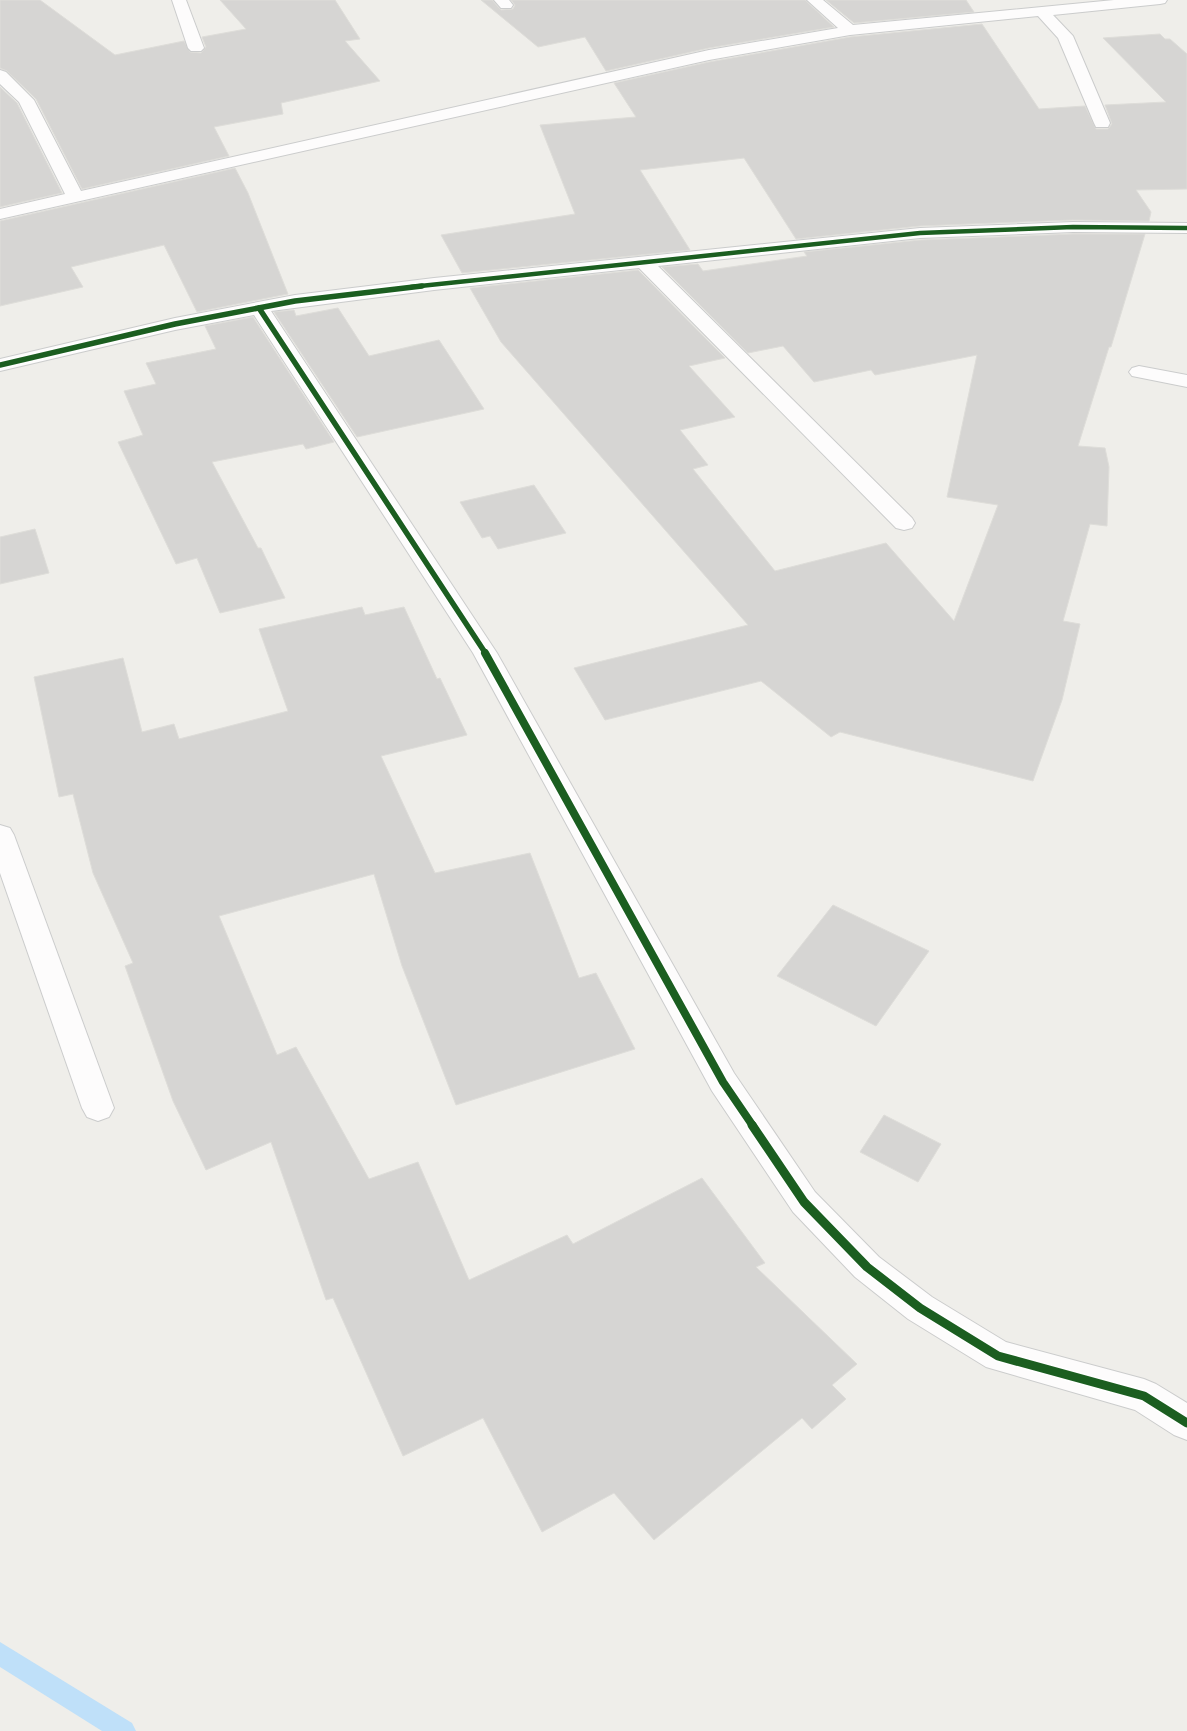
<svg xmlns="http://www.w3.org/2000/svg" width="1187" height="1731" font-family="Commissioner,sans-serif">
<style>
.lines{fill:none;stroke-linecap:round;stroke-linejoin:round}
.stream{fill:#bfe0f9;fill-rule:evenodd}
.building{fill:#d6d5d3;stroke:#deddd9}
.street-casing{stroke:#cbcccc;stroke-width:2}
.street{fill:#fdfcfc;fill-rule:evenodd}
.cycleway-far3-casing{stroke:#fff;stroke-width:6}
.cycleway-far2-casing{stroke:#fff;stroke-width:8}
.cycleway-far1-casing{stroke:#fff;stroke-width:11}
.cycleway-casing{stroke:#fff;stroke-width:12}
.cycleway-far3{stroke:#1b5e20;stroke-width:4.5}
.cycleway-far2{stroke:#1b5e20;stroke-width:5.5}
.cycleway-far1{stroke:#1b5e20;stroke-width:8}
.cycleway{stroke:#1b5e20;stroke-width:9}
</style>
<rect width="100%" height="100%" fill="#efeeea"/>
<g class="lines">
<!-- stream -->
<path class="stream" d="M0 1642 132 1723 136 1731H102L0 1667Z"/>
</g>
<!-- building -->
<g class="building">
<path d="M0 0H40L115 55 184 41 190 52 201 53 206 47 202 37 246 29 220 0H335L360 39 345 41 380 81 281 103 283 114 214 127 229 156 82 189 36 99 7 71 0 68Z"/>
<path d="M481 0H492L501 10 513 9 515 5 511 0H805L834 27 709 48 606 71 585 37 538 47Z"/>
<path d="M826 0H966L974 12 854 23Z"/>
<path d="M982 24 1039 109 1085 106 1096 129H1108L1112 124 1105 105 1166 102 1103 38 1160 34 1165 39H1170L1187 54V189L1136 190 1151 212 1149 221 1073 220 920 226 796 239 744 158 640 170 690 250 462 273 441 235 575 214 540 125 636 117 614 83 709 62 850 37Z"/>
<path d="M0 87 17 103 62 193 0 207Z"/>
<path d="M235 168 248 193 288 294 197 312 164 245 71 267 83 287 0 306V221Z"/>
<path d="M1073 234H1145L1111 347H1109L1078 446 1105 448 1109 467 1107 526 1090 524 1063 621 1080 624 1062 700 1033 781 840 732 831 737 761 681 605 720 574 668 748 625 501 342 470 288 638 270 725 358 689 366 735 417 680 430 708 465 693 469 775 571 886 543 954 621 998 505 947 497 977 355 875 375 871 370 814 382 783 346 748 353 662 267 698 264 703 271 807 256 804 252 920 240Z"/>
<path d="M338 308 369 356 439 340 484 409 357 437 274 312 294 310 296 316Z"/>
<path d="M253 317 334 442 306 449 303 444 212 462 258 548H261L285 598 220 613 197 558 176 564 118 442 143 435 124 391 156 384 146 363 216 349 205 326Z"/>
<path d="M534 485 566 533 498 549 490 536 482 538 460 502Z"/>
<path d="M35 529 49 573 0 584V537Z"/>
<path d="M362 607 365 615 404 607 437 679 440 678 467 735 381 756 435 873 530 853 579 978 596 973 635 1049 456 1105 402 966 374 874 219 916 277 1055 296 1047 369 1179 418 1162 469 1280 567 1235 573 1244 702 1178 765 1263 756 1267 857 1364 832 1385 846 1399 812 1429 802 1418 654 1540 614 1493 542 1532 483 1418 403 1456 333 1298 326 1300 271 1142 206 1170 173 1101 125 966 133 963 93 873 73 794 59 797 34 677 123 658 142 732 174 724 179 739 288 711 259 629Z"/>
<path d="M833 905 929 951 876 1026 777 976Z"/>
<path d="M884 1115 941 1144 918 1182 860 1152Z"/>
</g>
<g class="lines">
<defs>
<g id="street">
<path d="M172 0H186L204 48 201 51H191L188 48Z"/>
<path d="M494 0H509L513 5 511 8H501Z"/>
<path d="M807 0H823L853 25 1114 0H1167L1165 3 1160 4 1053 15 1073 36 1110 123 1108 127H1096L1094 123 1058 38 1038 16 850 35 709 60 0 219V209L65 194 19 102 0 84V70L6 72 34 100 81 191 709 50 838 28Z"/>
<path d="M1073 222 1187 223V233L1073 232 920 238 658 266 912 518 915 523 912 528 904 530 896 528 639 268 434 290 271 311 497 653 734 1073 815 1192 879 1257 932 1297 1006 1342 1144 1379 1156 1384 1187 1403V1440L1174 1435 1135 1410 986 1367 908 1319 855 1277 793 1212 712 1091 473 653 254 315 175 330 0 371V359L175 318 295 295 434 278 920 228Z"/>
<path d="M1139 366 1187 375V387L1132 376 1129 372 1132 368Z"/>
<path d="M0 825 10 828 14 835 114 1108 109 1117 98 1121 87 1117 82 1108 0 873Z"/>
</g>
</defs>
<!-- street casing -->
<use href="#street" class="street-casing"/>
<!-- street -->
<use href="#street" class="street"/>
<defs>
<path id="cycleway-far3" d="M411 287 920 233 1073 227 1187 228"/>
<g id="cycleway-far2">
<path d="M259 308 486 654"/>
<path d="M0 365 175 324 295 301 422 286"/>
</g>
<path id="cycleway-far1" d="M485 653 723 1082 753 1126"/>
<path id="cycleway" d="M752 1125 804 1202 867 1267 920 1308 998 1356 1144 1396 1187 1423"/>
</defs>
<!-- cycleway-far3 casing -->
<use href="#cycleway-far3" class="cycleway-far3-casing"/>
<!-- cycleway-far2 casing -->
<use href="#cycleway-far2" class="cycleway-far2-casing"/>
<!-- cycleway-far1 casing -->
<use href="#cycleway-far1" class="cycleway-far1-casing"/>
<!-- cycleway casing -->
<use href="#cycleway" class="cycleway-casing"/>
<!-- cycleway-far3 -->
<use href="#cycleway-far3" class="cycleway-far3"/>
<!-- cycleway-far2 -->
<use href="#cycleway-far2" class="cycleway-far2"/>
<!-- cycleway-far1 -->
<use href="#cycleway-far1" class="cycleway-far1"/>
<!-- cycleway -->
<use href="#cycleway" class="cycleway"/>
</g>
</svg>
